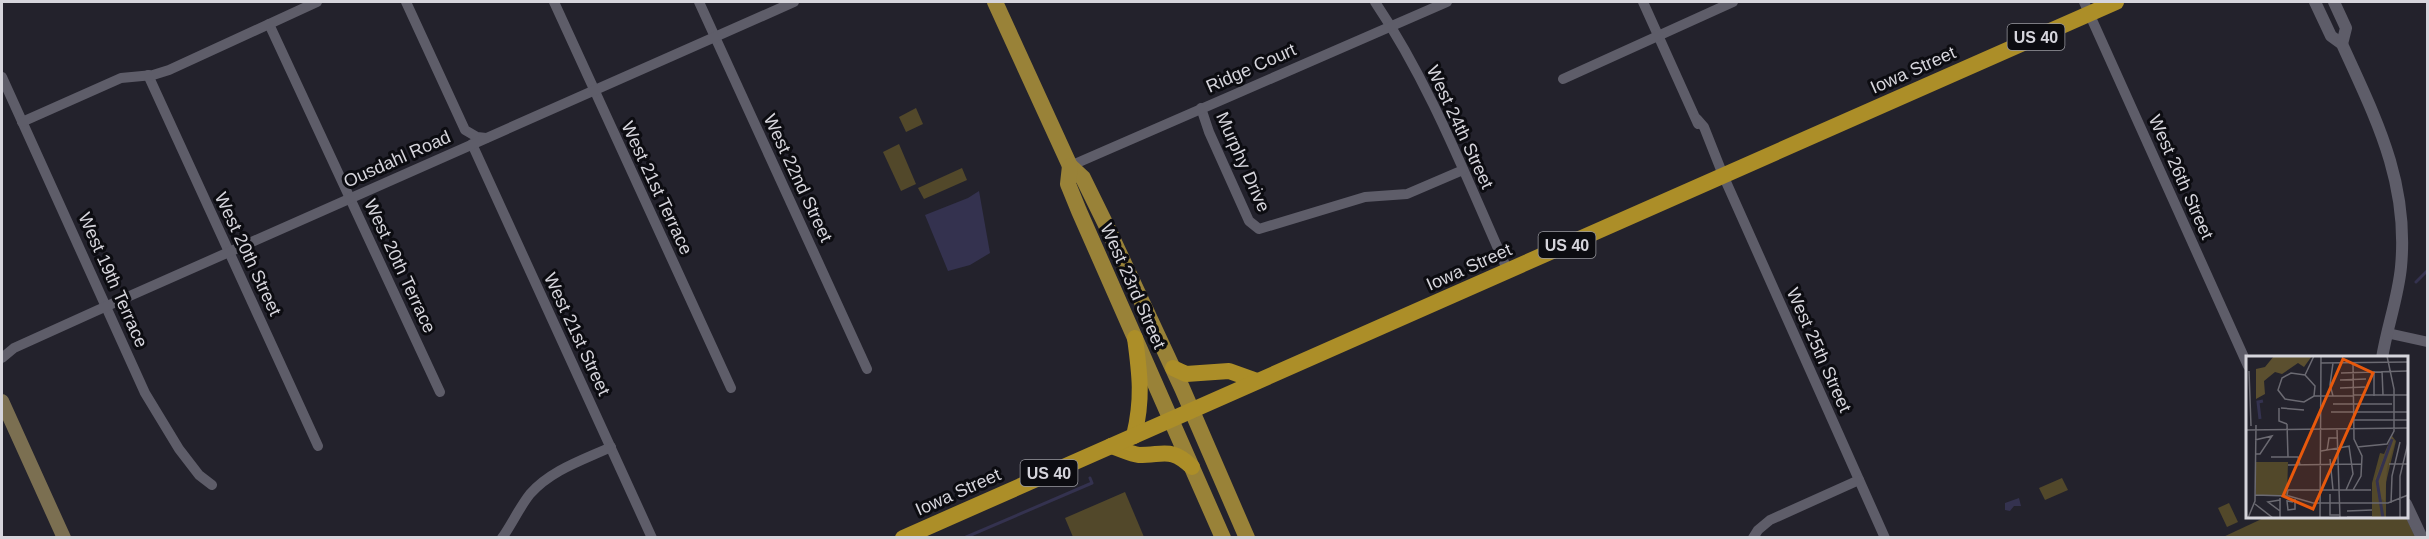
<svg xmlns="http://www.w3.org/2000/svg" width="2429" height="539" font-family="Helvetica,sans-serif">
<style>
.green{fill:#52482a}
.water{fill:#34324f}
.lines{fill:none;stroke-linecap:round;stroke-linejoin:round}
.stream{stroke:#34324f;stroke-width:3}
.minor{stroke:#5e5d69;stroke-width:10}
.tertiary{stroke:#5e5d69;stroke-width:12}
.secondary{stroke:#7b6f51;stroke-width:14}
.primary{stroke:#998238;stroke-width:16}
.trunk{stroke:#ac8e28;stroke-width:16}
.labels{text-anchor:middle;stroke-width:6;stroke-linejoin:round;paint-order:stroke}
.shield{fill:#0c0c11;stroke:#99999f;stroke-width:1.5}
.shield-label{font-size:16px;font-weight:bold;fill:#d6d5dc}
.street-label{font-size:18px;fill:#d6d5dc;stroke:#0c0c11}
.inset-river{fill:none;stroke:#34324f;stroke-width:3}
.inset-road{fill:none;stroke:#6b6a72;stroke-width:1.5}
.view{fill:#e8590c;fill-opacity:0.15;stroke:#e8590c;stroke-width:3}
.inset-edge{fill:none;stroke:#d6d5dc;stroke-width:3}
</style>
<rect width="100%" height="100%" fill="#23222c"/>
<!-- green -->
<g class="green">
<path d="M916 108 923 124 906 132 899 117Z"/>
<path d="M899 144 916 184 901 191 883 152Z"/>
<path d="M962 168 967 180 924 199 918 188Z"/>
<path d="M2062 478 2068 490 2045 500 2039 488Z"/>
<path d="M1125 492 1144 537H1073L1065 518Z"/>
<path d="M2229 503 2238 522 2227 527 2218 508Z"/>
<path d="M2268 516 2406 517 2415 537 2221 538Z"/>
</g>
<!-- water -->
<g class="water">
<path d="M979 191 990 253 970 265 948 271 925 215 968 198Z"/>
<path d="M2019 498 2021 506H2014L2010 511 2005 510V503Z"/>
</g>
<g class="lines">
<!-- stream -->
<g class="stream">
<path d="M2416 282 2428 270"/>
<path d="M964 538 1092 483 1090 478"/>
</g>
<!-- minor -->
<g class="minor">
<path d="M406 2 465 130 477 137 486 138"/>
<path d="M554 2 731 388"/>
<path d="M699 2 867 369"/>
<path d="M1375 2C1431 85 1467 180 1508 271"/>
<path d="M1643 2 1698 124"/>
<path d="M2084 2 2248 366"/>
<path d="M269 24 440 392"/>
<path d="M148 75 318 446"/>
<path d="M2 77 145 393 179 449 199 475 212 485"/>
<path d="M1563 79 1733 2"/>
<path d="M1201 108 1209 132 1249 221 1259 229 1365 197 1407 194 1463 170"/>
<path d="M1697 119 1704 127 1723 175 1885 538"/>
<path d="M22 122 121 78 153 75 169 70 317 2"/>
<path d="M472 144 652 538"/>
<path d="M1070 166 1447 2"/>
<path d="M2387 333 2428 342"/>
<path d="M2 358 14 348 98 310 794 2"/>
<path d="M502 538C512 524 519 508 530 494 551 470 583 460 611 447"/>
<path d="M1753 538 1758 530 1770 520 1859 480"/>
</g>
<!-- tertiary -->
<g class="tertiary">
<path d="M2315 2 2331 36 2342 44C2376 119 2409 182 2401 267 2398 298 2387 327 2382 358"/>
<path d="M2334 2 2346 28 2342 44"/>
<path d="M2406 504 2422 538"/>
</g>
<!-- secondary -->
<path class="secondary" d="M2 401 64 538"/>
<!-- primary -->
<g class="primary">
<path d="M995 2 1070 166 1083 178 1108 229 1182 388 1247 538"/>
<path d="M1070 166 1068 184 1079 211 1223 538"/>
</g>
<!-- trunk -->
<g class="trunk">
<path d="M1173 368 1186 374 1229 371 1257 381"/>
<path d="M1134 436C1143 399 1140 375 1135 338"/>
<path d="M1111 446C1119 448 1130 454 1139 455 1165 455 1171 447 1192 467"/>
<path d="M903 538 2116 2"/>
</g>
</g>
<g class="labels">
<!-- shield labels -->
<g class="shield">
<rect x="2007.5" y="24" width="57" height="26" rx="4.5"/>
<rect x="1538.5" y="232" width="57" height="26" rx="4.5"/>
<rect x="1020.5" y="460" width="57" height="26" rx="4.5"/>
</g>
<g class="shield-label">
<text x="2036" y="43">US 40</text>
<text x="1567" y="251">US 40</text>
<text x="1049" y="479">US 40</text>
</g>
<!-- street labels -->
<g class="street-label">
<text transform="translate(1251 68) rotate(-24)" y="6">Ridge Court</text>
<text transform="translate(1913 70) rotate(-24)" y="6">Iowa Street</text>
<text transform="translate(1460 127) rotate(65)" y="6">West 24th Street</text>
<text transform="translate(397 159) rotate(-24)" y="6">Ousdahl Road</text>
<text transform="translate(1243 162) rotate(66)" y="6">Murphy Drive</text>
<text transform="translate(2181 177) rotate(66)" y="6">West 26th Street</text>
<text transform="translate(798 178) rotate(65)" y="6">West 22nd Street</text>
<text transform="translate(657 188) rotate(65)" y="6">West 21st Terrace</text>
<text transform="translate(248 254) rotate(65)" y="6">West 20th Street</text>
<text transform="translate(400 266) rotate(65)" y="6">West 20th Terrace</text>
<text transform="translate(1469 267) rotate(-24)" y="6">Iowa Street</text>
<text transform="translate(113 280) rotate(66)" y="6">West 19th Terrace</text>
<text transform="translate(1133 286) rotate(66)" y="6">West 23rd Street</text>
<text transform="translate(577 334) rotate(65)" y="6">West 21st Street</text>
<text transform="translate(1819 350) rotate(66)" y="6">West 25th Street</text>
<text transform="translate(958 492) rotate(-24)" y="6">Iowa Street</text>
</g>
</g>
<!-- overview -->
<g transform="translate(2246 356)">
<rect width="162" height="162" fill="#23222c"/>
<path d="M146 80 150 85 140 126V162H126V127L134 97 138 98ZM10 106H42L41 139H10Z" fill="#52482a"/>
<path d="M28 0H66L58 11 52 7 36 18 29 16 18 25 19 38 10 43V13L19 11ZM146 80 149 86 141 112 139 146 136 143 133 147 129 123Z" fill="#5b4f2f"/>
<path class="inset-river" d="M14 63 12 46 17 45M137 162 131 125 146 83"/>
<path class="inset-road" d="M75 7 162 6M107 7 108 83 116 100 115 120 107 134M3 15 5 70M128 15V40M136 15 137 39M95 17 161 15M59 19 45 17 36 22 32 34 39 43 58 46 68 40H108M59 19 69 30 68 40M59 19 68 0M94 24 120 23M94 32 119 31M108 39H162M87 40 84 29 87 7M87 48H146M33 52V65L41 68M35 52 58 54M85 56H162M108 64H162M41 68 42 101M91 73 94 162M0 74 162 72M111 91 141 88 148 75V33L141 0M75 95 104 90M81 95 83 82H91M9 98H14L26 80 9 84M25 101H52L54 109M84 103 87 134M143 108H162M42 109 116 108M100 134 107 118 103 90M84 138V159H94M9 139 43 140 67 147M41 139 42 134H125M47 146 41 145 42 154 49 153V143M67 147H142L162 139M145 147 146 120 154 86M9 148 27 162M34 155 22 146 34 144M101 155 126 154M101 161H126M2 162 9 145 10 69M34 162V142M74 162 75 0M154 162V120L162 87"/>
<path class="view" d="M97 3 127 17 67 153 37 140Z"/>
<rect width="162" height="162" class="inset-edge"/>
</g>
<!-- border -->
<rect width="2429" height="539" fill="none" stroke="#d6d5dc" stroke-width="6"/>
</svg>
